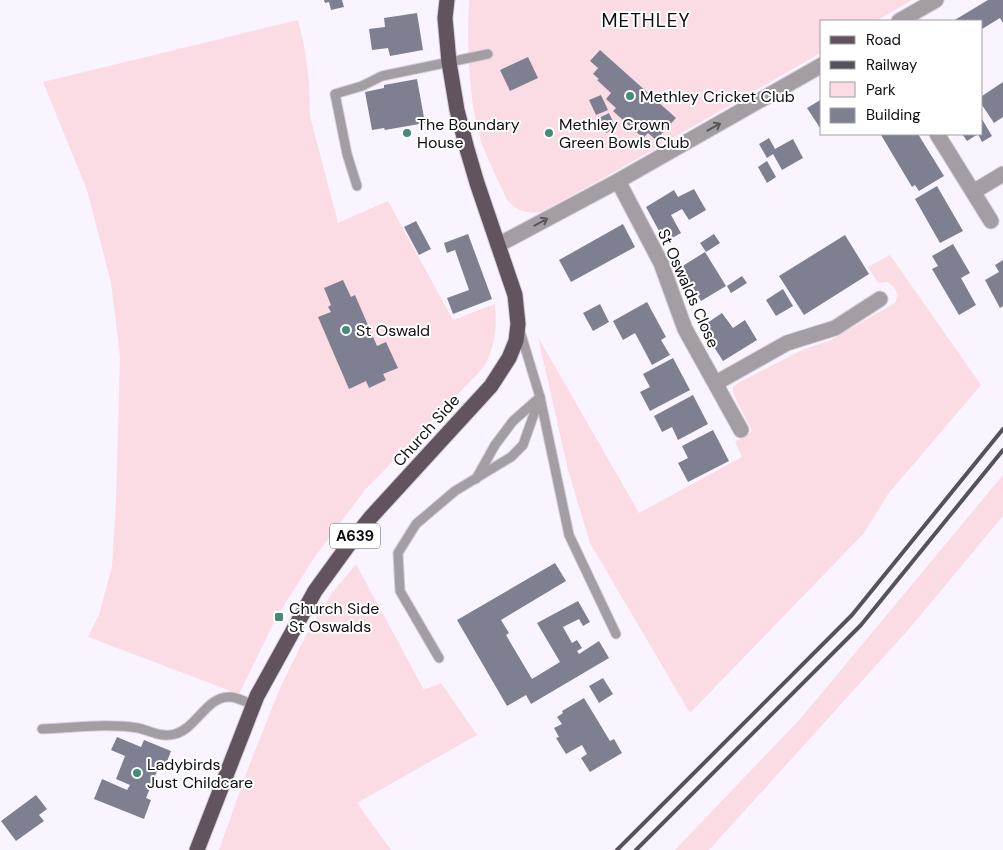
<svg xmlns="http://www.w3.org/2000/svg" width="1003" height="850" font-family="'DM Sans',sans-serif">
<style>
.green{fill:#fbdbe4}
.building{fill:#7e8091}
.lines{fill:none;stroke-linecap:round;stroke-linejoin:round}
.lane-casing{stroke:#d4cfd9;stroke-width:11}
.street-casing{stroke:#d4cfd9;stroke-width:17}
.primary-casing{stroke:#d4cfd9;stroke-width:17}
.lane{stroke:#a49da3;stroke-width:9}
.street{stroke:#a49da3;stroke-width:15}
.primary{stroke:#61545e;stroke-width:15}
.rail{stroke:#56525b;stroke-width:4}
.oneway{stroke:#5a545b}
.poi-dot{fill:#47897b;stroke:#fff;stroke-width:2}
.labels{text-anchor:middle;stroke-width:4;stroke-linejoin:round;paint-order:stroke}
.shield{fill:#fff;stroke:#57555a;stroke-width:1}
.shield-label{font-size:15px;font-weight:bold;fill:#0f0c13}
.poi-label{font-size:16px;fill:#0f0c13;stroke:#fff;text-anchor:start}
.street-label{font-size:16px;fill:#0f0c13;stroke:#fff}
.quarter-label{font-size:19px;letter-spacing:1px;fill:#0f0c13;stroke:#fff}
</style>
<rect width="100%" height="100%" fill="#f9f4ff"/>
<!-- green -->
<g class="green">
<path d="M469 0H912L876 21H822V52L609 175 541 212C526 214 517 211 507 200 499 182 489 163 482 144 468 100 467 46 469 0Z"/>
<path d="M298 20 304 45 309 81 310 116 338 223 388 201 453 320 495 304C497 328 495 346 484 367L364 491 314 558 276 618 239 694 88 637 99 615 112 567 116 501 120 357 111 282 87 190 43 82Z"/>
<path d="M890 255 981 385 888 494 864 533 690 713 590 543 568 470 538 337 639 513 742 457 735 442 752 431 733 393V387L738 383 802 350 829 341 895 303 898 295 894 287 887 282 878 283 868 267Z"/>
<path d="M1003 475V516L909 629 709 850H675L801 718Z"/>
<path d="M356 564 424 690 441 683 477 735 357 803 391 850H219L249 766 280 688 305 637 332 593Z"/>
</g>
<!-- building -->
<g class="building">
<path d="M324 0H342L344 7 331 10 329 2 325 3Z"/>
<path d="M988 0H1003V23L1000 18 982 29V21H953Z"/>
<path d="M417 13 423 50 390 56 388 48 372 50 369 29 385 27 384 18Z"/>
<path d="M600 50 676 118 656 140 648 133 643 138 613 111 616 108 606 99 611 93 597 80 599 79 593 74 598 68 590 61Z"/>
<path d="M528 57 538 78 510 91 500 70Z"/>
<path d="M417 79 425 123 385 130 384 128 372 130 365 92 384 88V85Z"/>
<path d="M1003 82V117L994 123 982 105V96Z"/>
<path d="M601 95 608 110 596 115 589 100Z"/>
<path d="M822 99V131L807 108Z"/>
<path d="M609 113 616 128 606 133 599 118Z"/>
<path d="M982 119 992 136 982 142 978 134 967 141 962 134H982Z"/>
<path d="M883 134H918L944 176 919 191 915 185 912 187 881 135Z"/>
<path d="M769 138 775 149 793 139 803 158 782 170 773 154 767 158 759 144Z"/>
<path d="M767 161 776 177 767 183 758 167Z"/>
<path d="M937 186 963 231 940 243 915 199Z"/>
<path d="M694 189 706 210 689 220 682 209 671 215 681 233 665 242 646 207 674 190 678 197Z"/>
<path d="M416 221 431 249 419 255 404 227Z"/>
<path d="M623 224 635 247 571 282 559 260Z"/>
<path d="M468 234 492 299 453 314 447 298 469 290 455 250 447 253 444 243Z"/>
<path d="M714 234 720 243 706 252 700 243Z"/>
<path d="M845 235 869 274 804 315 779 276Z"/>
<path d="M953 244 970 273 961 278 976 305 959 315 932 269 938 266 932 256Z"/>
<path d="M705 252 726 286 701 301 681 267Z"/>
<path d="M1003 260V306L1000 308 985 280 999 272 995 265Z"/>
<path d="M742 276 747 283 731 293 727 286Z"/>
<path d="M343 280 351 297 355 295 377 346 386 342 398 368 383 374 386 380 369 388 366 381 349 389 318 317 331 312 328 307 331 305 324 288Z"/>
<path d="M783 289 793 306 776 316 766 300Z"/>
<path d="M647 302 666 337 661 340 670 355 652 365 635 333 623 340 613 321Z"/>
<path d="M600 304 609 322 593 331 583 313Z"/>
<path d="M722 313 733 328 745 320 757 340 723 361 701 327Z"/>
<path d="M673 358 690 390 650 411 640 392 650 387 643 374Z"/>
<path d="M693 395 708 424 678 440 672 427 662 432 654 416Z"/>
<path d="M713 430 729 461 688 482 678 463 688 458 682 446Z"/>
<path d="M555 563 566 581 501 620 509 633 506 635 532 679 560 662 537 623 578 601 590 622 583 626 579 619 563 627 572 643 577 640 582 648 577 651 579 654 599 641 609 658 531 704 526 695 507 706 457 620Z"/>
<path d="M603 678 613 694 599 703 589 686Z"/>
<path d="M584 698 610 741 614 739 622 753 590 772 581 758 587 754 582 745 566 754 556 738 559 737 554 728 562 724 557 717 563 713 562 711Z"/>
<path d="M117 737 141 747 144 740 171 751 165 767 160 764 146 798 151 800 144 819 94 799 102 779 127 790 130 785 116 779 125 756 111 750Z"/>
<path d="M36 795 47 809 39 815 44 821 16 841 1 821Z"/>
</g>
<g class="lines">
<defs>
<g id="lane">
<path d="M357 186 347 154 335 94 362 86 382 76 488 54"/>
<path d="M520 331 540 397 569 535 616 634"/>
<path d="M476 479 495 445 513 421 538 399"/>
<path d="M439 658 400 591 398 553 416 524 455 491 511 457 523 445 540 397"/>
<path d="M42 729C73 728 107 723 138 728 151 731 162 738 175 734 197 728 207 695 231 697 239 698 246 702 253 705"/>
</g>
<g id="street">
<path d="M899 21 936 0"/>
<path d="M937 134 991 221"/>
<path d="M618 181 661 263 685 329 741 430"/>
<path d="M973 192 1003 174"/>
<path d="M498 245 618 181 822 65"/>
<path d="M716 383 787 343 835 328 880 299"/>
</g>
<path id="primary" d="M197 850 257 696 315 591 347 547 371 517 491 386 509 358 516 341 518 324 515 295 477 183 467 149 457 110 449 62 445 18 447 0"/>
</defs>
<!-- lane casing -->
<use href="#lane" class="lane-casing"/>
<!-- street casing -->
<use href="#street" class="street-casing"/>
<!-- primary casing -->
<use href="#primary" class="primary-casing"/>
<!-- lane -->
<use href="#lane" class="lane"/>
<!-- street -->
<use href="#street" class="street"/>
<!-- primary -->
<use href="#primary" class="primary"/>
<!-- rail -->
<g class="rail">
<path d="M617 850 852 615 1003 429"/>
<path d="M636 850 861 625 1003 450"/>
</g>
</g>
<!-- one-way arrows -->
<defs><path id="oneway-shaft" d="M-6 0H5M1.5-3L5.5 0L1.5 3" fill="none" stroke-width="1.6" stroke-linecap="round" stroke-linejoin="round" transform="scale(1.25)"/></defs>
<g class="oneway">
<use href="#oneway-shaft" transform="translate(714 127) rotate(-29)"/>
<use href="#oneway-shaft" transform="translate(541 222) rotate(-28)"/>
</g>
<!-- markers -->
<g class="poi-dot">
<circle cx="630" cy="96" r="5"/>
<circle cx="407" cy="133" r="5"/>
<circle cx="549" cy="133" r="5"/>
<circle cx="346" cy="330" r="5"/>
<rect x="274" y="612" width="10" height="10" rx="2.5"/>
<circle cx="137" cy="773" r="5"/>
</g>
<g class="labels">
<!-- shield labels -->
<rect class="shield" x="330" y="523.5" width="50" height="25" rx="4"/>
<g class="shield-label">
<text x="355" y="541">A639</text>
</g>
<!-- poi labels -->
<g class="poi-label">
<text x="640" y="102">Methley Cricket Club</text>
<text x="417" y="130">The Boundary<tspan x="417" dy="18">House</tspan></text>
<text x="559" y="130">Methley Crown<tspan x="559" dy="18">Green Bowls Club</tspan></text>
<text x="356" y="336">St Oswald</text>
<text x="289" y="614">Church Side<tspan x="289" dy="18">St Oswalds</tspan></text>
<text x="147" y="770">Ladybirds<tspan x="147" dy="18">Just Childcare</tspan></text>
</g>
<!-- street labels -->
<g class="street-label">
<text transform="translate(689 288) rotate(66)" y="6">St Oswalds Close</text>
<text transform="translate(426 430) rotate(-48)" y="6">Church Side</text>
</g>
<!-- quarter labels -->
<g class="quarter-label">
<text x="646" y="27">METHLEY</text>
</g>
</g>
<!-- legend -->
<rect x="820" y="20" width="162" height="115" fill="#ffffff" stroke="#9f9ea1"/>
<rect x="830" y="36" width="25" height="8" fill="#61545e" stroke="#9f9ea1"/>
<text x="866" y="45" font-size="15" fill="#0f0c13">Road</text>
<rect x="830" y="61" width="25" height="8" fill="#56525b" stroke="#9f9ea1"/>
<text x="866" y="70" font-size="15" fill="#0f0c13">Railway</text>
<rect x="830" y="82" width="25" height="15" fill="#fbdbe4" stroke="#9f9ea1"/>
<text x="866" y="95" font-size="15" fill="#0f0c13">Park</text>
<rect x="830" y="108" width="25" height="15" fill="#7e8091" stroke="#9f9ea1"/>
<text x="866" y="120" font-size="15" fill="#0f0c13">Building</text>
</svg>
